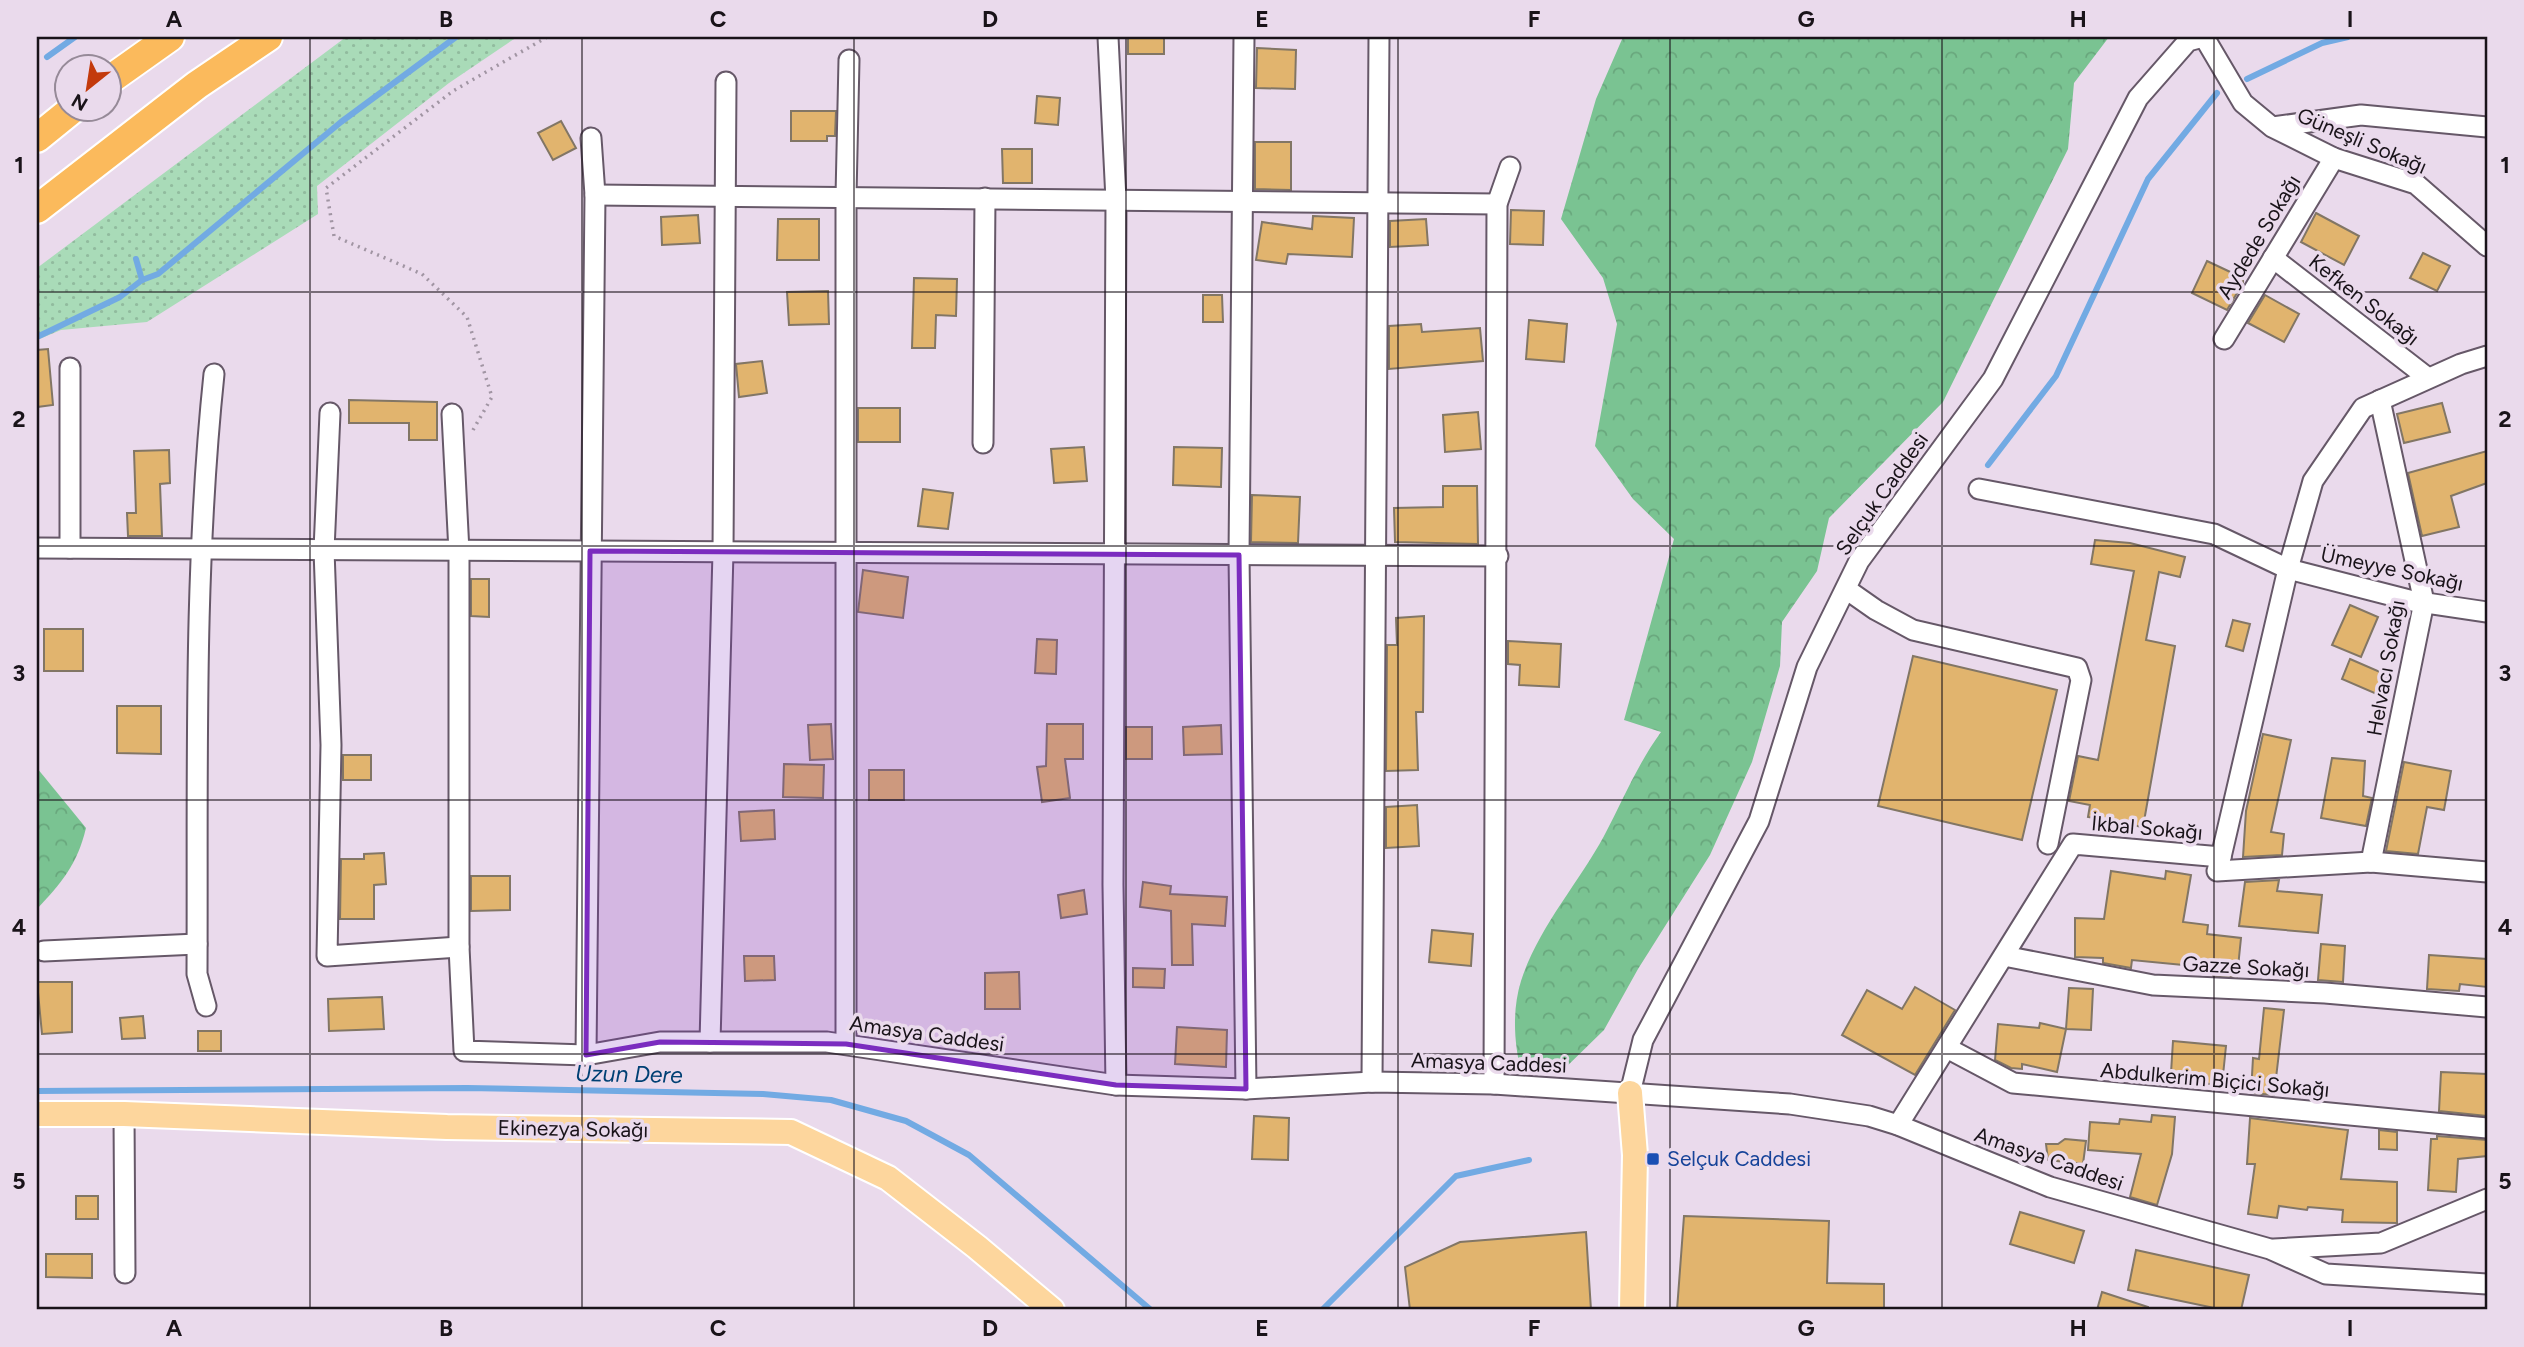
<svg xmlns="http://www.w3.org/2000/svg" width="2524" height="1347" font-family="Figtree,sans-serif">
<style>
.grass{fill:url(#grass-dots)}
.forest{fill:url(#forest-crowns)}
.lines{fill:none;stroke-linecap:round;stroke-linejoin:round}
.stream{stroke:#72aae3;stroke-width:6}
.building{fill:#e1b46e;stroke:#827665;stroke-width:2}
.minor-casing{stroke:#665868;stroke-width:23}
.major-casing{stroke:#fff;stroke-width:28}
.highway-casing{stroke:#fff;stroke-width:32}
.path{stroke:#a195a3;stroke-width:3.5;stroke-dasharray:2 5;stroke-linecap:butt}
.minor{stroke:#fff;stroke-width:19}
.major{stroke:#fdd69d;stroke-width:24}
.highway{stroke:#fbba5c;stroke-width:28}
.marked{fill:#7b2cbf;fill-opacity:0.2;stroke:#7b2cbf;stroke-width:5;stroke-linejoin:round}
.grid{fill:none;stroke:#191319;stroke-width:2;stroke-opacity:0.55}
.transit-dot{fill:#1a4fb4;stroke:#eadaec;stroke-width:2.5}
.labels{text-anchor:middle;stroke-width:7;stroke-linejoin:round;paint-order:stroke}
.street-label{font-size:21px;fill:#191319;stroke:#eadaec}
.transit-label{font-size:21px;fill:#164399;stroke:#eadaec;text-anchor:start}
.water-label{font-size:23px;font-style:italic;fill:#004074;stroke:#eadaec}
.neatline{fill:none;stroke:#191319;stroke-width:2.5}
.grid-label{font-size:23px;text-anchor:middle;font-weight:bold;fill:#191319}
</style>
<defs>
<pattern id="grass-dots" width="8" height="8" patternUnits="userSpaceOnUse" patternTransform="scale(1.75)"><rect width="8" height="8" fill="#a9dbb8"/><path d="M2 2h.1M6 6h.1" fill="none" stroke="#91bb9e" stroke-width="1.8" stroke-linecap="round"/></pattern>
<pattern id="forest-crowns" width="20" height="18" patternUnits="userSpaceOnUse" patternTransform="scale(1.75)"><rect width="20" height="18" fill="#7ac392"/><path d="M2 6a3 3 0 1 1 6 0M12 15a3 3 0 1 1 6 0" fill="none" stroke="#69a77d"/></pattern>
</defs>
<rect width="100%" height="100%" fill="#eadaec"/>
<!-- grass -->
<path class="grass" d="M346 37H517L449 83 317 186 318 214 147 322 61 330 37 340V268Z"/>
<!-- forest -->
<g class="forest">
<path d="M1623 37H2109L2074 83 2068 149 1943 402 1829 518 1817 571 1782 622 1780 666 1752 762 1710 855 1638 969 1604 1030 1561 1072 1521 1071C1514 1043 1512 1010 1521 981 1538 928 1578 884 1604 836 1623 800 1637 765 1661 732L1624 720 1674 539 1633 499 1595 446 1617 324 1603 278 1561 219 1596 99Z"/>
<path d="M37 768 86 828C77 865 62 882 37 909Z"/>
</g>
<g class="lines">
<!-- stream -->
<g class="stream">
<path d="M47 57 75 37"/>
<path d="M2247 79 2322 43 2348 37"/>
<path d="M136 259 142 280"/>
<path d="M37 337 120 297 142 280 158 274 341 122 456 37"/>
<path d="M1988 465 2056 376 2148 179 2217 93"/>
<path d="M37 1091 467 1088 763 1094 831 1100 906 1121 969 1155 1151 1310"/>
<path d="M1322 1310 1456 1176 1529 1160"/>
</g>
</g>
<!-- building -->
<g class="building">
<rect x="1128" y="37" width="36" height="17"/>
<path d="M1257 48 1296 50 1295 89 1256 88Z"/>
<path d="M1037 96 1060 98 1058 125 1035 123Z"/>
<path d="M791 111H836L835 136H827V141H791Z"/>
<path d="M561 121 576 148 553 160 538 133Z"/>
<path d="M1255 142H1291V190L1255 189Z"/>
<path d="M1002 149H1032V183H1003Z"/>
<path d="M1511 210 1544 211 1543 245 1510 244Z"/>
<path d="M2316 213 2359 236 2344 265 2301 242Z"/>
<path d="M698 215 700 243 662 245 661 217Z"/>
<path d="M1313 216 1354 218 1352 257 1288 254 1286 264 1256 260 1262 222 1312 229Z"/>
<path d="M778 219H819V260H777Z"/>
<path d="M1426 219 1428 245 1390 247V221Z"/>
<path d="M2423 253 2450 266 2437 291 2410 278Z"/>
<path d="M2207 261 2243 278V283L2227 310 2192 293Z"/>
<path d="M914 278 957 279 956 316 936 315 935 348H912Z"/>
<path d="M828 291 829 324 789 325 787 292Z"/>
<path d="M1203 295H1222L1223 322H1203Z"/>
<path d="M2265 295 2299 314 2284 342 2248 323Z"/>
<path d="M1529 320 1567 324 1564 362 1526 359Z"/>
<path d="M1421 324 1422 332 1480 328 1483 361 1389 369V326Z"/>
<path d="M48 349 53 405 37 407V350Z"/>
<path d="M762 361 767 393 739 397 736 364Z"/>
<path d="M349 400 437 402V440H409V423H349Z"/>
<path d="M2442 403 2450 432 2404 443 2397 414Z"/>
<rect x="858" y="408" width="42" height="34"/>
<path d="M1478 412 1481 449 1445 452 1443 415Z"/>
<path d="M1084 447 1087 481 1054 483 1051 449Z"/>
<path d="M1174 447 1222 448 1221 487 1173 485Z"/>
<path d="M169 450 170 483 160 484 162 536H128L127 513H136L134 451Z"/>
<path d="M2487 451V483L2451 496 2459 527 2422 536 2408 473Z"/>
<path d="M1443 486H1477L1478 544 1395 542 1394 508 1443 507Z"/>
<path d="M923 489 953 493 948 529 918 526Z"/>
<path d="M1252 495 1300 497 1298 543 1251 542Z"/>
<path d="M2095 540 2130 543 2185 557 2180 577 2159 572 2146 640 2175 646 2143 827 2088 817 2090 805 2069 801 2078 756 2098 760 2134 571 2091 564Z"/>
<path d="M863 570 908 577 903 618 858 612Z"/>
<path d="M471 579H489V617L471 616Z"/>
<path d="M2350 605 2378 617 2361 657 2332 645Z"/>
<path d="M1424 616 1423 712H1416L1418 770 1386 771 1387 645H1397L1396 618Z"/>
<path d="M2233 620 2250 624 2243 651 2226 646Z"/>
<rect x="44" y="629" width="39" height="42"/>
<path d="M1037 639 1057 640 1056 674 1035 673Z"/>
<path d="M1508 641 1561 644 1559 687 1519 685 1520 665 1508 664Z"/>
<path d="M1913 656 2057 690 2022 840 1878 806Z"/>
<path d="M2350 659 2387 675 2379 695 2342 679Z"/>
<path d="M117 706H161V754L117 753Z"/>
<path d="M831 724 833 759 810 760 808 725Z"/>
<path d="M1047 724H1083V759H1065L1070 798 1042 802 1037 767 1046 766Z"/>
<path d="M1221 725 1222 754 1184 755 1183 727Z"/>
<rect x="1126" y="727" width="26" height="32"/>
<path d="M2263 734 2291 740 2271 832 2284 834 2282 855 2243 857 2246 811Z"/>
<rect x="343" y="755" width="28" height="25"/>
<path d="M2332 758 2365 761 2363 796 2372 798 2366 826 2321 818Z"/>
<path d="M2404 762 2451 771 2444 810 2427 807 2418 854 2386 851Z"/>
<path d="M784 764 824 765 823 798 783 797Z"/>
<rect x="869" y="770" width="35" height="30"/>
<path d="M1417 805 1419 846 1386 848V807Z"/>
<path d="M774 810 775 839 741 841 739 812Z"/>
<path d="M384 853 386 884 374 885V919H340L341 859H364V854Z"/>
<path d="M2111 871 2165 879 2166 871 2191 875 2183 922 2208 925 2207 934 2241 938 2237 977 2213 976 2214 968 2132 960 2131 968 2103 963V958L2075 957V918L2104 919Z"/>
<path d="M471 876H510V910L471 911Z"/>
<path d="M2279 880 2277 891 2322 895 2318 933 2239 926 2245 882Z"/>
<path d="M1143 882 1171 886 1170 894 1227 897 1225 926 1192 924 1193 965H1172L1171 911 1140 907Z"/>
<path d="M1084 890 1087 914 1061 918 1058 895Z"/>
<path d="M1432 930 1473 934 1471 966 1429 962Z"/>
<path d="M2321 944 2345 946 2343 982 2318 980Z"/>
<path d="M2429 955 2487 959V987L2460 984 2459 991 2427 989Z"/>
<path d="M744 956H774L775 980 745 981Z"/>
<path d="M1133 968 1165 969 1164 988 1133 987Z"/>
<path d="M1019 972 1020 1009H985V973Z"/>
<path d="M37 982H72V1032L42 1034Z"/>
<path d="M1915 987 1955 1010 1915 1075 1842 1035 1867 990 1902 1009Z"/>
<path d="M2069 988 2093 989 2091 1030 2066 1029Z"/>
<path d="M382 997 384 1029 329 1031 328 999Z"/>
<path d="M2264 1008 2284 1010 2274 1095 2251 1093 2253 1058 2259 1059Z"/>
<path d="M143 1016 145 1038 122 1039 120 1018Z"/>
<path d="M2040 1023 2066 1029 2057 1072 2022 1064V1069L2011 1068 1995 1060 1998 1024 2039 1028Z"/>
<path d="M1177 1027 1227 1030 1226 1067 1175 1064Z"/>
<rect x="198" y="1031" width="23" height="20"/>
<path d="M2173 1041 2226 1046 2222 1085 2199 1083 2200 1074 2171 1073Z"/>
<path d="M2441 1072 2487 1074V1116L2439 1111Z"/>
<path d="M2152 1115 2175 1117 2172 1154 2157 1205 2130 1197 2141 1154 2088 1150 2090 1122 2119 1124 2120 1119 2151 1122Z"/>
<path d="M1254 1116 1289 1118 1288 1160 1252 1159Z"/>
<path d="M2250 1118 2348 1130 2341 1179 2397 1182V1223L2342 1222 2343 1210 2308 1207 2307 1210 2279 1206 2277 1218 2248 1214 2255 1164H2247Z"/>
<path d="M2379 1130 2397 1132V1150L2379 1149Z"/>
<path d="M2437 1136 2487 1140V1156L2458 1159 2456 1192 2428 1190 2431 1139H2437Z"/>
<path d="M2065 1139 2086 1141 2083 1164 2048 1160 2046 1144H2058Z"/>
<rect x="76" y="1196" width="22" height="23"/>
<path d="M2020 1212 2084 1231 2074 1263 2010 1244Z"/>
<path d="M1684 1216 1829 1221 1827 1283 1884 1284V1310H1677Z"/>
<path d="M1586 1232 1591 1310H1410L1405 1267 1460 1242Z"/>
<path d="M2136 1250 2249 1275 2241 1310H2224L2128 1290Z"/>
<path d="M46 1254H92V1278L46 1277Z"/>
<path d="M2102 1292 2148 1307V1310H2097Z"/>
</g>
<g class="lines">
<defs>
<g id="minor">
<path d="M1108 37 1116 200 1113 885 1116 1085"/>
<path d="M1244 37 1239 555 1246 1089"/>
<path d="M2204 37 2243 103 2272 127 2334 158 2416 184 2487 246"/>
<path d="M2273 127 2361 115 2487 127"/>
<path d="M595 195 1497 204"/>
<path d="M2273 258 2428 378"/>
<path d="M2224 339 2334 158"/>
<path d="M330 413 324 550 331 745 327 956 459 947"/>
<path d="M452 414 459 552V947L464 1051 586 1055 660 1042H827L1116 1085 1246 1089 1372 1082 1494 1084 1790 1104 1869 1116 1898 1125 2050 1187 2270 1249 2326 1274 2487 1284"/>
<path d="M983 443 985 198"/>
<path d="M1979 489 2214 534 2288 569 2413 601 2487 612"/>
<path d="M37 548 1498 556"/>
<path d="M70 548V368"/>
<path d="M1846 589 1876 610 1913 630 2077 668 2081 680 2048 844"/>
<path d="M2221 857 2288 569 2313 481 2363 408 2461 364 2487 356"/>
<path d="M2371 862 2424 602 2380 400"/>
<path d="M44 951 197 944"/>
<path d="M2004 956 2153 985 2325 993 2487 1007"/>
<path d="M206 1006 197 974C198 775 193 573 214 374"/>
<path d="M710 1042 723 552 726 82"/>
<path d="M846 1044V196L849 60"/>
<path d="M1947 1048 2013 1083 2487 1128"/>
<path d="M586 1055 595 195 591 138"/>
<path d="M1372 1082 1379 37"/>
<path d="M1494 1084 1497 204 1510 167"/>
<path d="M1630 1093 1643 1040 1759 821 1807 667 1859 561 1993 379 2138 98 2188 41 2203 37"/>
<path d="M124 1114 125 1273"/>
<path d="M1898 1125 2073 844 2221 857 2217 871 2371 862 2487 872"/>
<path d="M2274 1249 2381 1243 2487 1199"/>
</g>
<g id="major">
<path d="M1630 1093 1635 1155 1632 1310"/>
<path d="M37 1114H124L447 1127 791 1132 888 1178 977 1247 1052 1310"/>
</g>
<g id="highway">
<path d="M108 81 170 37"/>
<path d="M37 138 74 108"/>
<path d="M37 209 197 85 268 37"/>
</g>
</defs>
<!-- minor casing -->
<use href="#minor" class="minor-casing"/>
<!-- major casing -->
<use href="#major" class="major-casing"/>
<!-- highway casing -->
<use href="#highway" class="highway-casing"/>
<!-- path -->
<path class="path" d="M473 430 492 397 467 317 422 274 334 236 326 188 453 91 547 37"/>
<!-- minor -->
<use href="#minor" class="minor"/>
<!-- major -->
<use href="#major" class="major"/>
<!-- highway -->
<use href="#highway" class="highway"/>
</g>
<!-- marked area -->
<path class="marked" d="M590 551 1239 555 1246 1089 1116 1085 846 1044 660 1042 586 1055Z"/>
<!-- grid -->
<path class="grid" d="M310 37V1310M582 37V1310M854 37V1310M1126 37V1310M1398 37V1310M1670 37V1310M1942 37V1310M2214 37V1310M37 292H2487M37 546H2487M37 800H2487M37 1054H2487"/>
<!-- markers -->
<rect class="transit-dot" x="1646" y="1152" width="14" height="14" rx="3.5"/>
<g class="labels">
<!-- street labels -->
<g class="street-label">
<text transform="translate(2362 141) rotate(23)" y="7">Güneşli Sokağı</text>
<text transform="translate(2259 237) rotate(-59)" y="7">Aydede Sokağı</text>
<text transform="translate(2364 300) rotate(38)" y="7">Kefken Sokağı</text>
<text transform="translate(1882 494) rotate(-55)" y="7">Selçuk Caddesi</text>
<text transform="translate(2392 569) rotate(12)" y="7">Ümeyye Sokağı</text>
<text transform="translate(2386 668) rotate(-80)" y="7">Helvacı Sokağı</text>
<text transform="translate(2147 828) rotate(5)" y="7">İkbal Sokağı</text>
<text transform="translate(2246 967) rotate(3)" y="7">Gazze Sokağı</text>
<text transform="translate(927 1034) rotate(8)" y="7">Amasya Caddesi</text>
<text transform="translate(1489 1063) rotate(2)" y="7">Amasya Caddesi</text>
<text transform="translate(2215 1080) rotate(5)" y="7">Abdulkerim Biçici Sokağı</text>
<text transform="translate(573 1129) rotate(1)" y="7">Ekinezya Sokağı</text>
<text transform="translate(2049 1159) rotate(19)" y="7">Amasya Caddesi</text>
</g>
<!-- transit labels -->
<g class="transit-label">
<text x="1667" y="1166">Selçuk Caddesi</text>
</g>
<!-- water labels -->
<g class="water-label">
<text transform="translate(629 1074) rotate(1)" y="8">Uzun Dere</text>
</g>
</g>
<!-- border -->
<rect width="2524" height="1347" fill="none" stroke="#eadaec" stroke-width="77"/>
<!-- north arrow -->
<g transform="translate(88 88) rotate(210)"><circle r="33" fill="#eadaec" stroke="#968a98" stroke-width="2"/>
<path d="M0-5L12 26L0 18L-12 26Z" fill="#c33a0c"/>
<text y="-10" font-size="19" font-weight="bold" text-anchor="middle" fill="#191319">N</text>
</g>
<rect x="38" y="38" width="2448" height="1270" class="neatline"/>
<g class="grid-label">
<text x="174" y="27">A</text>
<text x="446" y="27">B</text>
<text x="718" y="27">C</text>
<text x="990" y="27">D</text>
<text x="1262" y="27">E</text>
<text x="1534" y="27">F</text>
<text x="1806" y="27">G</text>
<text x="2078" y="27">H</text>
<text x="2350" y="27">I</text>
<text x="19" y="173">1</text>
<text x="2505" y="173">1</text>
<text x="19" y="427">2</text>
<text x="2505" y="427">2</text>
<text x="19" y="681">3</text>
<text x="2505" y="681">3</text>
<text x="19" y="935">4</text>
<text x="2505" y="935">4</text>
<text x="19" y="1189">5</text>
<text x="2505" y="1189">5</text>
<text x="174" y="1336">A</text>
<text x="446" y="1336">B</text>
<text x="718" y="1336">C</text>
<text x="990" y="1336">D</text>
<text x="1262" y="1336">E</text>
<text x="1534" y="1336">F</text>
<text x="1806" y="1336">G</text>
<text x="2078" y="1336">H</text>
<text x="2350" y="1336">I</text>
</g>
</svg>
